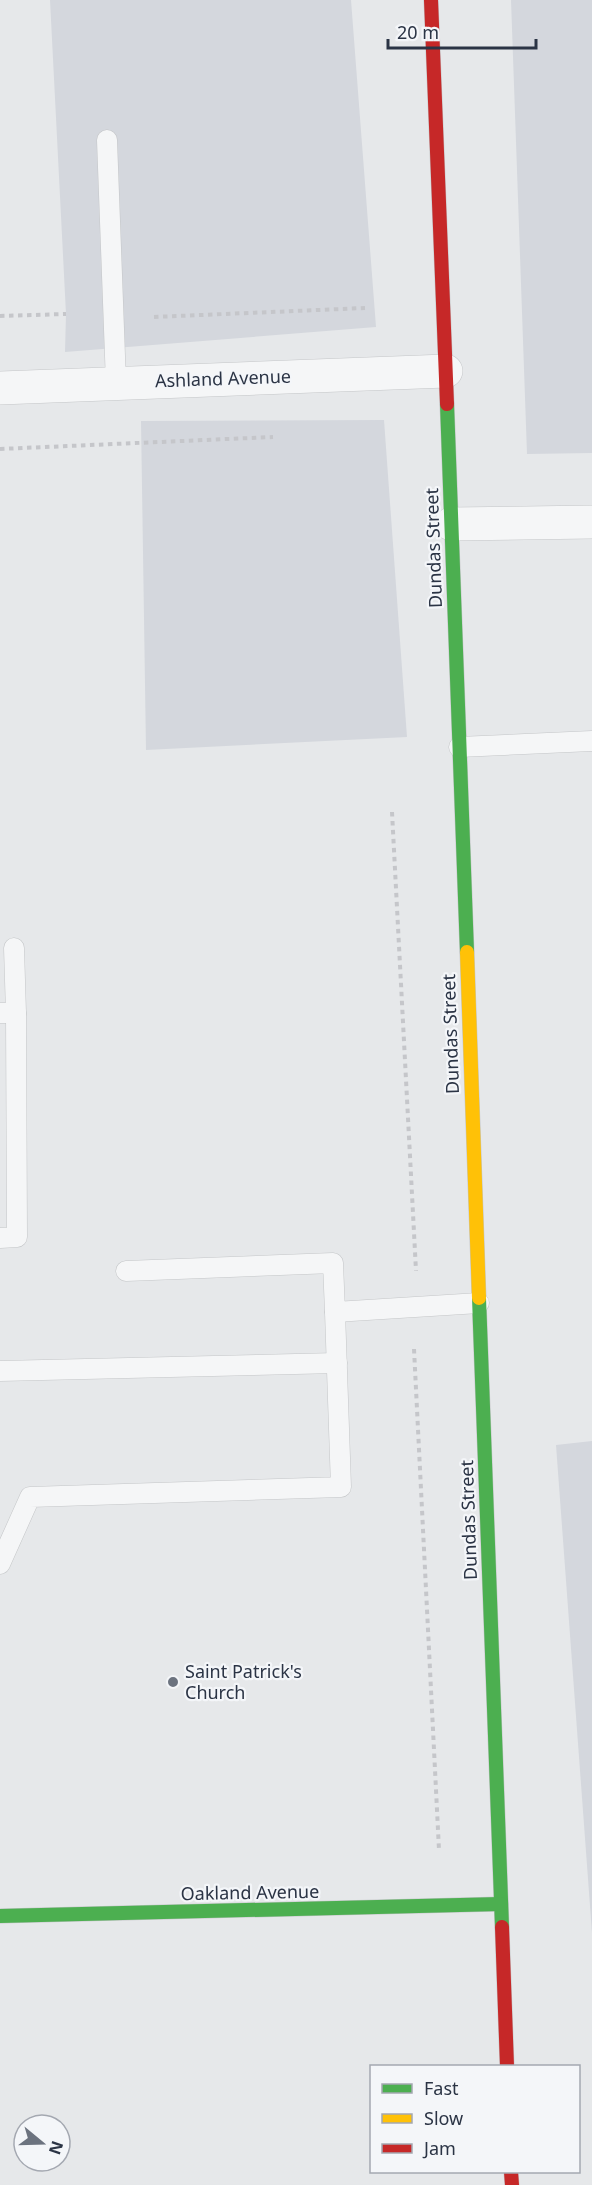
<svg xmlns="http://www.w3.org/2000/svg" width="592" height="2185" font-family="'Noto Sans',sans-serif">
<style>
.built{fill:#d4d7dd}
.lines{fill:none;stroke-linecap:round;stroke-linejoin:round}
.lane-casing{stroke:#c4c6c8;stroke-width:21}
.street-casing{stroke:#c4c6c8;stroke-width:34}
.fast-casing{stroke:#c4c6c8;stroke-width:15}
.slow-casing{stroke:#c4c6c8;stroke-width:15}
.jam-casing{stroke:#c4c6c8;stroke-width:15}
.path{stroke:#c5c6ca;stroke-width:4;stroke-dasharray:4.5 4.5;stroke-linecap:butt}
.lane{stroke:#f5f6f7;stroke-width:20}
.street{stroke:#f5f6f7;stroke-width:33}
.fast{stroke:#4caf50;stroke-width:14}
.slow{stroke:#ffc107;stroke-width:14}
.jam{stroke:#c62828;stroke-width:14}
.poi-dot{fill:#6c737f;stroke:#f4f6f9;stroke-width:2}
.labels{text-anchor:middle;stroke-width:4.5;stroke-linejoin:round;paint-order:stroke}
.street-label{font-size:18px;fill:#2b3445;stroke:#f4f6f9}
.poi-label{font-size:18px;fill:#2b3445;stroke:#f4f6f9;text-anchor:start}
</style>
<rect width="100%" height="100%" fill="#e6e8ea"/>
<!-- built -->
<g class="built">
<path d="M50 0H351L376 327 65 352 66 314Z"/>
<path d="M511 0H592V453L527 454Z"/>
<path d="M384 420 407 737 146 750 141 421Z"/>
<path d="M592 1441V1933L556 1445Z"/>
</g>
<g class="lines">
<defs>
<g id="lane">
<path d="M107 140 116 383"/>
<path d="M459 747 592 741"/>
<path d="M14 948 16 1013"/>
<path d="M0 1013H16L17 1237 0 1238"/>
<path d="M126 1271 333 1263 335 1312 479 1303"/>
<path d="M0 1371 337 1363"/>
<path d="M0 1564 30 1497 341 1487 335 1312"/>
</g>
<g id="street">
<path d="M0 388 446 371"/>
<path d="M451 524 592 522"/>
</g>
<g id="fast">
<path d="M447 404 467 952"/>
<path d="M479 1298 502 1927"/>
<path d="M0 1916 501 1904"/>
</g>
<path id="slow" d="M467 952 479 1298"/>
<g id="jam">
<path d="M431 0 447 404"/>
<path d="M502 1927 507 2066"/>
<path d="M511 2172 512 2185"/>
</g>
</defs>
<!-- lane casing -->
<use href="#lane" class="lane-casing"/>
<!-- street casing -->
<use href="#street" class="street-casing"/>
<!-- fast casing -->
<use href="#fast" class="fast-casing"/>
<!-- slow casing -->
<use href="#slow" class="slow-casing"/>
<!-- jam casing -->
<use href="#jam" class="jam-casing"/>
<!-- path -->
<g class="path">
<path d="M0 316 66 314"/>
<path d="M154 317 365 308"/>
<path d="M0 449 273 437"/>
<path d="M392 812 416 1271"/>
<path d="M414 1349 439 1850"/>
</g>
<!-- lane -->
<use href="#lane" class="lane"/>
<!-- street -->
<use href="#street" class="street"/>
<!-- fast -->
<use href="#fast" class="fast"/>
<!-- slow -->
<use href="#slow" class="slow"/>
<!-- jam -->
<use href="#jam" class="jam"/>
</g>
<!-- markers -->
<circle class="poi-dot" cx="173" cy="1682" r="6"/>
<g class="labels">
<!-- street labels -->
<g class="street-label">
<text transform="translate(223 379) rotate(-2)" y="6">Ashland Avenue</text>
<text transform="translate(434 548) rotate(-92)" y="6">Dundas Street</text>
<text transform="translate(451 1034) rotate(-92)" y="6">Dundas Street</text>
<text transform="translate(469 1520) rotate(-92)" y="6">Dundas Street</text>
<text transform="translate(250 1893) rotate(-1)" y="6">Oakland Avenue</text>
</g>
<!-- poi labels -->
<g class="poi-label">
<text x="185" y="1678">Saint Patrick's<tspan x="185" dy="21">Church</tspan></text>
</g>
</g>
<!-- legend -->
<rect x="370" y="2065" width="210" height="108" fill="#f4f6f9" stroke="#a4a8b1" stroke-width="1.5"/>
<rect x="382" y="2084" width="30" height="9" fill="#4caf50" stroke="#a4a8b1" stroke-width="1.5"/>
<text x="424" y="2095" font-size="18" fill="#2b3445">Fast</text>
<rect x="382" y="2114" width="30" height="9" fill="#ffc107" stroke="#a4a8b1" stroke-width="1.5"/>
<text x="424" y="2125" font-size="18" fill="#2b3445">Slow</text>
<rect x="382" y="2144" width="30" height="9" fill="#c62828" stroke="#a4a8b1" stroke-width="1.5"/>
<text x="424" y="2155" font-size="18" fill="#2b3445">Jam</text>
<!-- north arrow -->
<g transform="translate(42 2143) rotate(109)"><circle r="28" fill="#f4f6f9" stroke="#a4a8b1" stroke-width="1.5"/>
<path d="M0-4.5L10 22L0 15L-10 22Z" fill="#6c737f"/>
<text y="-9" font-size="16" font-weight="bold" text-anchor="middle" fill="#2b3445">N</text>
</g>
<!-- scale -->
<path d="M388 39v9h148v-9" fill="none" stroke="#2b3445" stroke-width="3"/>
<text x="397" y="39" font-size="18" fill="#2b3445" stroke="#f4f6f9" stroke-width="4.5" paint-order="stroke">20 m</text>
</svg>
